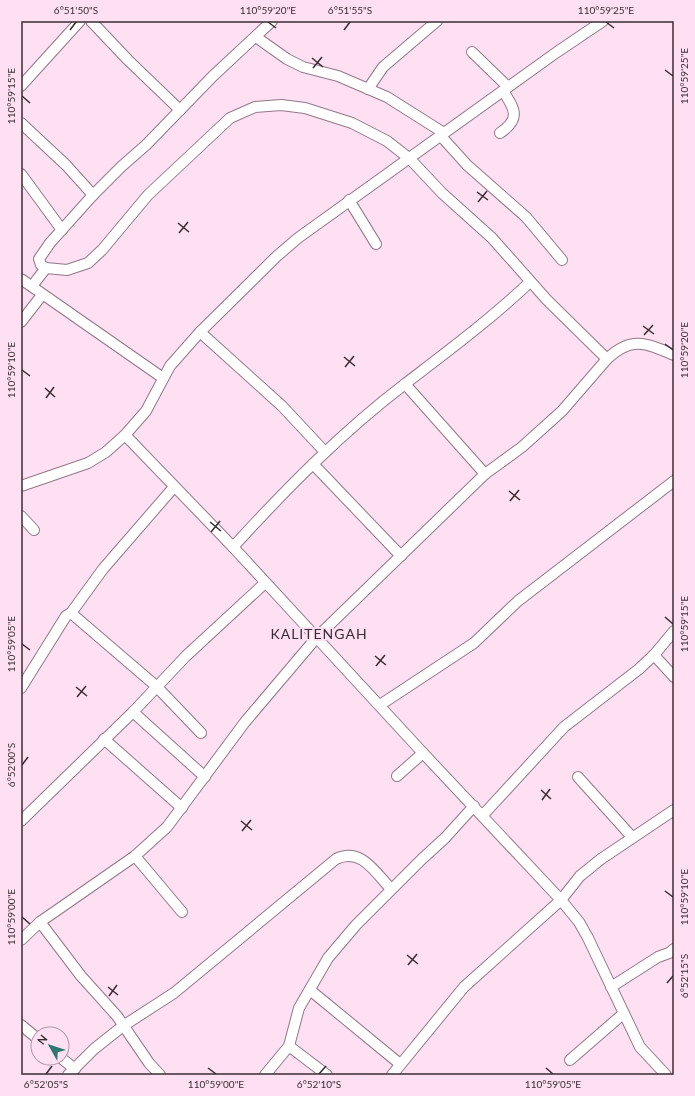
<svg xmlns="http://www.w3.org/2000/svg" width="695" height="1096" font-family="Lato,sans-serif">
<style>
.lines{fill:none;stroke-linecap:round;stroke-linejoin:round}
.minor-casing{stroke:#927889;stroke-width:12}
.minor{stroke:#fff;stroke-width:10}
.ticks{fill:none;stroke:#382d34;stroke-width:1.5}
.labels{text-anchor:middle;stroke-width:4;stroke-linejoin:round;paint-order:stroke}
.quarter-label{font-size:14px;letter-spacing:1px;fill:#382d34;stroke:#fee0f2}
.neatline{fill:none;stroke:#382d34;stroke-width:1.5}
.ticks-label{font-size:10px;text-anchor:middle;fill:#382d34}
</style>
<rect width="100%" height="100%" fill="#fee0f2"/>
<g class="lines">
<defs>
<g id="minor">
<path d="M91 21 128 60 180 110"/>
<path d="M256 37 287 59 303 67 338 76 387 97 444 133"/>
<path d="M472 52 508 87"/>
<path d="M21 86 80 21"/>
<path d="M368 89 383 67 437 21"/>
<path d="M21 123 66 165 93 195"/>
<path d="M500 133C521 119 515 109 503 91"/>
<path d="M440 135 467 165 526 217 562 260"/>
<path d="M21 174 62 230"/>
<path d="M349 200 376 244"/>
<path d="M21 279 163 378"/>
<path d="M32 286 46 268"/>
<path d="M21 322 42 295"/>
<path d="M200 332 282 406 325 452"/>
<path d="M607 359C631 336 646 343 674 355"/>
<path d="M405 384 485 474"/>
<path d="M125 435 233 547 423 753 561 900 579 922 588 938 640 1047 666 1075"/>
<path d="M313 464 401 556"/>
<path d="M21 486 88 463 106 452 125 435 146 411 170 366 200 332 277 256 298 238 557 52 603 21"/>
<path d="M21 516 34 530"/>
<path d="M233 547C286 489 342 432 405 384 448 351 491 319 530 282"/>
<path d="M71 613 156 686 201 733"/>
<path d="M654 655 674 677"/>
<path d="M21 688 66 616 71 613 103 569 174 487"/>
<path d="M380 705 474 643 518 601 674 481"/>
<path d="M133 712 205 777"/>
<path d="M104 739 182 808"/>
<path d="M397 776 423 753"/>
<path d="M578 777 632 837"/>
<path d="M483 815 564 727 639 669 654 655 674 631"/>
<path d="M21 821 133 712 186 656 265 583"/>
<path d="M135 856 182 912"/>
<path d="M40 922 81 976 117 1016 149 1063 160 1075"/>
<path d="M21 940 40 922 135 856 167 827 245 722 317 637 485 474 522 447 562 411 607 359 547 300 492 238 442 193 410 159 387 141 352 123 305 108 281 105 255 107 230 118 148 195 102 250 88 263 67 270 46 268 41 265 39 259 50 243 93 195 122 166 146 145 213 76 272 21"/>
<path d="M611 987 658 957 669 953 674 949"/>
<path d="M310 990 400 1064"/>
<path d="M21 1025 38 1039"/>
<path d="M289 1046 327 1075"/>
<path d="M61 1058 75 1069"/>
<path d="M570 1060 623 1014"/>
<path d="M68 1075 94 1049 123 1026 174 993 336 859C361 847 375 872 391 889"/>
<path d="M265 1075 289 1046 299 1008 328 958 356 925 422 859 445 838 474 806"/>
<path d="M392 1075 464 987 561 900 580 876 601 859 674 810"/>
</g>
</defs>
<!-- minor casing -->
<use href="#minor" class="minor-casing"/>
<!-- minor -->
<use href="#minor" class="minor"/>
</g>
<!-- ticks -->
<path class="ticks" d="M268 22 276 28M606 22 614 28M70 30 76 22M344 30 350 22M312 58 323 67M313 68 322 57M665 70 673 76M22 96 30 103M477 192 488 200M478 202 487 191M178 223 189 232M179 233 188 222M643 326 654 334M644 335 653 325M665 344 673 350M344 357 355 366M345 367 354 356M22 370 30 376M45 388 55 397M46 398 54 387M509 491 520 500M510 501 519 490M210 522 221 531M211 532 220 521M665 617 673 624M22 644 30 650M375 656 386 665M376 666 385 655M76 687 87 696M77 697 86 686M22 765 28 757M541 790 551 799M542 800 550 789M241 821 252 830M242 831 251 820M665 891 673 897M22 917 30 924M407 955 418 964M408 965 417 954M667 983 673 976M108 987 118 995M109 996 117 985M208 1068 216 1074M546 1068 553 1074M46 1074 52 1066M319 1074 326 1066"/>
<g class="labels">
<!-- quarter labels -->
<g class="quarter-label">
<text x="319" y="639">KALITENGAH</text>
</g>
</g>
<!-- border -->
<rect width="695" height="1096" fill="none" stroke="#fee0f2" stroke-width="44"/>
<!-- north arrow -->
<g transform="translate(50 1046) rotate(309)"><circle r="19" fill="#fee0f2" stroke="#af98a6"/>
<path d="M0-3L7 15L0 10L-7 15Z" fill="#2e7671"/>
<text y="-6" font-size="11" font-weight="bold" text-anchor="middle" fill="#382d34">N</text>
</g>
<rect x="22" y="22" width="651" height="1052" class="neatline"/>
<g class="ticks-label">
<text x="76" y="14">6°51'50"S</text>
<text x="268" y="14">110°59'20"E</text>
<text x="350" y="14">6°51'55"S</text>
<text x="606" y="14">110°59'25"E</text>
<text transform="translate(684 76) rotate(-90)" y="4">110°59'25"E</text>
<text transform="translate(11 96) rotate(-90)" y="4">110°59'15"E</text>
<text transform="translate(684 350) rotate(-90)" y="4">110°59'20"E</text>
<text transform="translate(11 370) rotate(-90)" y="4">110°59'10"E</text>
<text transform="translate(684 624) rotate(-90)" y="4">110°59'15"E</text>
<text transform="translate(11 644) rotate(-90)" y="4">110°59'05"E</text>
<text transform="translate(11 765) rotate(-90)" y="4">6°52'00"S</text>
<text transform="translate(684 897) rotate(-90)" y="4">110°59'10"E</text>
<text transform="translate(11 917) rotate(-90)" y="4">110°59'00"E</text>
<text transform="translate(684 976) rotate(-90)" y="4">6°52'15"S</text>
<text x="46" y="1088">6°52'05"S</text>
<text x="216" y="1088">110°59'00"E</text>
<text x="319" y="1088">6°52'10"S</text>
<text x="553" y="1088">110°59'05"E</text>
</g>
</svg>
